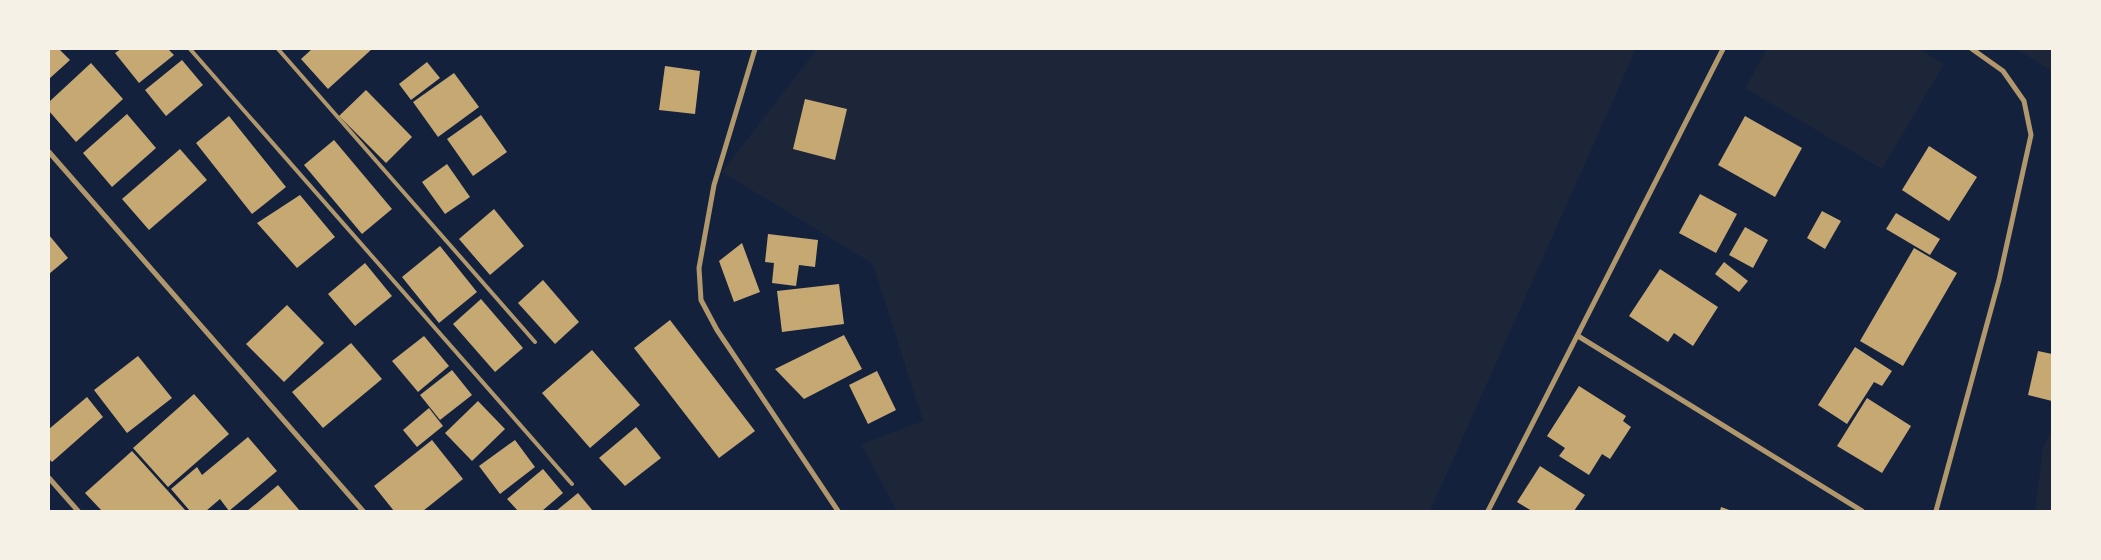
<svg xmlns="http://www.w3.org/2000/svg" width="2101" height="560" font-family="'PT Sans',sans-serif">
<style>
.green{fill:#1d2539}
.building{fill:#c6a872}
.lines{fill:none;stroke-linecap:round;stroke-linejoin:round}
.service{stroke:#b1986c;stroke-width:4}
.minor{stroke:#b1986c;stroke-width:5}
</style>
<rect width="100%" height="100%" fill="#14213d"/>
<!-- green -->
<g class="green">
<path d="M817 49H1636L1430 511H897L861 444 923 421 873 264 722 172Z"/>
<path d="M1767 49H1919L1944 64 1882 169 1745 88Z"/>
<path d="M2017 49H2052V72Z"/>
<path d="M2052 430V511H2035L2043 447Z"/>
</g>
<!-- building -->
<g class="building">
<path d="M49 49H59L70 60 49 79Z"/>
<path d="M121 49H168L174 55 139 83 115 53Z"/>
<path d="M312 49H372L328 89 301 59Z"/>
<path d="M182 60 203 85 166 116 145 90Z"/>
<path d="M427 62 440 78 411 100 399 84Z"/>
<path d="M91 63 123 99 76 142 49 111V102Z"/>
<path d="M665 66 700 71 695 114 659 110Z"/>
<path d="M454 73 479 107 438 137 413 102Z"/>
<path d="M366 90 412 137 386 163 339 116Z"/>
<path d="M805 99 847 109 835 160 793 149Z"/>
<path d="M127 114 156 148 112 187 83 153Z"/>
<path d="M481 115 507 152 473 176 447 139Z"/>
<path d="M229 116 286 187 252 214 196 143Z"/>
<path d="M1745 116 1802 148 1775 197 1718 165Z"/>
<path d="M334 140 392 209 362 234 304 165Z"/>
<path d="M1929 146 1977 177 1949 221 1902 190Z"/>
<path d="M180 149 207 180 149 230 122 199Z"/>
<path d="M447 164 470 197 445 214 422 182Z"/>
<path d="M1700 194 1737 214 1716 253 1679 233Z"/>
<path d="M300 195 335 237 297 268 257 223Z"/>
<path d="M494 209 524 246 490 275 459 239Z"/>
<path d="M1822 211 1841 221 1825 249 1807 238Z"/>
<path d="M1896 213 1940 239 1930 255 1886 229Z"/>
<path d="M1745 227 1768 240 1753 268 1729 255Z"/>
<path d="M768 234 818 240 815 267 799 265 796 286 772 283 774 263 765 262Z"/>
<path d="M49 235 68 258 49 274Z"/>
<path d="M742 243 760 292 734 302 719 261Z"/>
<path d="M440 246 477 292 439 323 402 277Z"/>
<path d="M1914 248 1957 273 1903 366 1860 341Z"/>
<path d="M1724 262 1748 281 1739 292 1715 274Z"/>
<path d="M365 263 392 296 355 326 328 294Z"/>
<path d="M1660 269 1718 307 1693 346 1674 333 1668 342 1629 316Z"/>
<path d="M543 280 579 322 555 344 518 303Z"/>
<path d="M839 284 844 324 782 332 777 291Z"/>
<path d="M481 299 523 348 495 372 453 324Z"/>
<path d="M287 305 324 343 284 382 246 344Z"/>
<path d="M670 320 755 431 719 458 634 348Z"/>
<path d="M844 335 862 369 804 399 775 369Z"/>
<path d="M424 336 449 366 418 392 392 361Z"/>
<path d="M351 343 382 379 323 428 292 392Z"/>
<path d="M1855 347 1892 371 1882 386 1874 382 1847 424 1818 405Z"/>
<path d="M592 350 640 405 590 448 542 393Z"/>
<path d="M2038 351 2052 354V401L2028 395Z"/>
<path d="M138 356 172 398 127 433 94 390Z"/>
<path d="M452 370 472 395 440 420 420 395Z"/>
<path d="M877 371 896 410 868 424 849 385Z"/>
<path d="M1579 386 1626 416 1623 421 1631 427 1610 459 1602 454 1589 475 1559 456 1565 448 1547 436Z"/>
<path d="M194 394 229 434 168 487 133 448Z"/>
<path d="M87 397 103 417 52 462 49 459V429Z"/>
<path d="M1867 398 1911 426 1882 473 1837 446Z"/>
<path d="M478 401 505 429 472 461 445 433Z"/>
<path d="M429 408 443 426 417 447 403 430Z"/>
<path d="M636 427 661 458 625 486 599 458Z"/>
<path d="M248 437 277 471 229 511 220 499 206 511H190L171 489 197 467 202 475Z"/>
<path d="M432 440 463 479 423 511H394L374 486Z"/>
<path d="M515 440 535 467 500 494 479 466Z"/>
<path d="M132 451 186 511H102L85 493Z"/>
<path d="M1540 466 1585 495 1574 511H1532L1517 502Z"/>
<path d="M543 469 563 493 542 511H518L507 499Z"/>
<path d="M278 485 300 511H247Z"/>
<path d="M578 493 593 511H556Z"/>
<path d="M1721 507 1732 511H1720Z"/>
</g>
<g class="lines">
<!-- service -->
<g class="service">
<path d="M190 49 572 484"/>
<path d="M278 49 535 342"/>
</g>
<!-- minor -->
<g class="minor">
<path d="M755 49 714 185 699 268 701 300 717 330 838 511"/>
<path d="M49 152 363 511"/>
<path d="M1578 336 1862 511"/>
<path d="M49 478 78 511"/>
<path d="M1488 511 1723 49"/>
<path d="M1936 511 1999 280 2031 135 2024 101 2003 71 1972 49"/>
</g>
</g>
<!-- border -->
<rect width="2101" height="560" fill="none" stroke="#f6f1e7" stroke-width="100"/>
</svg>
